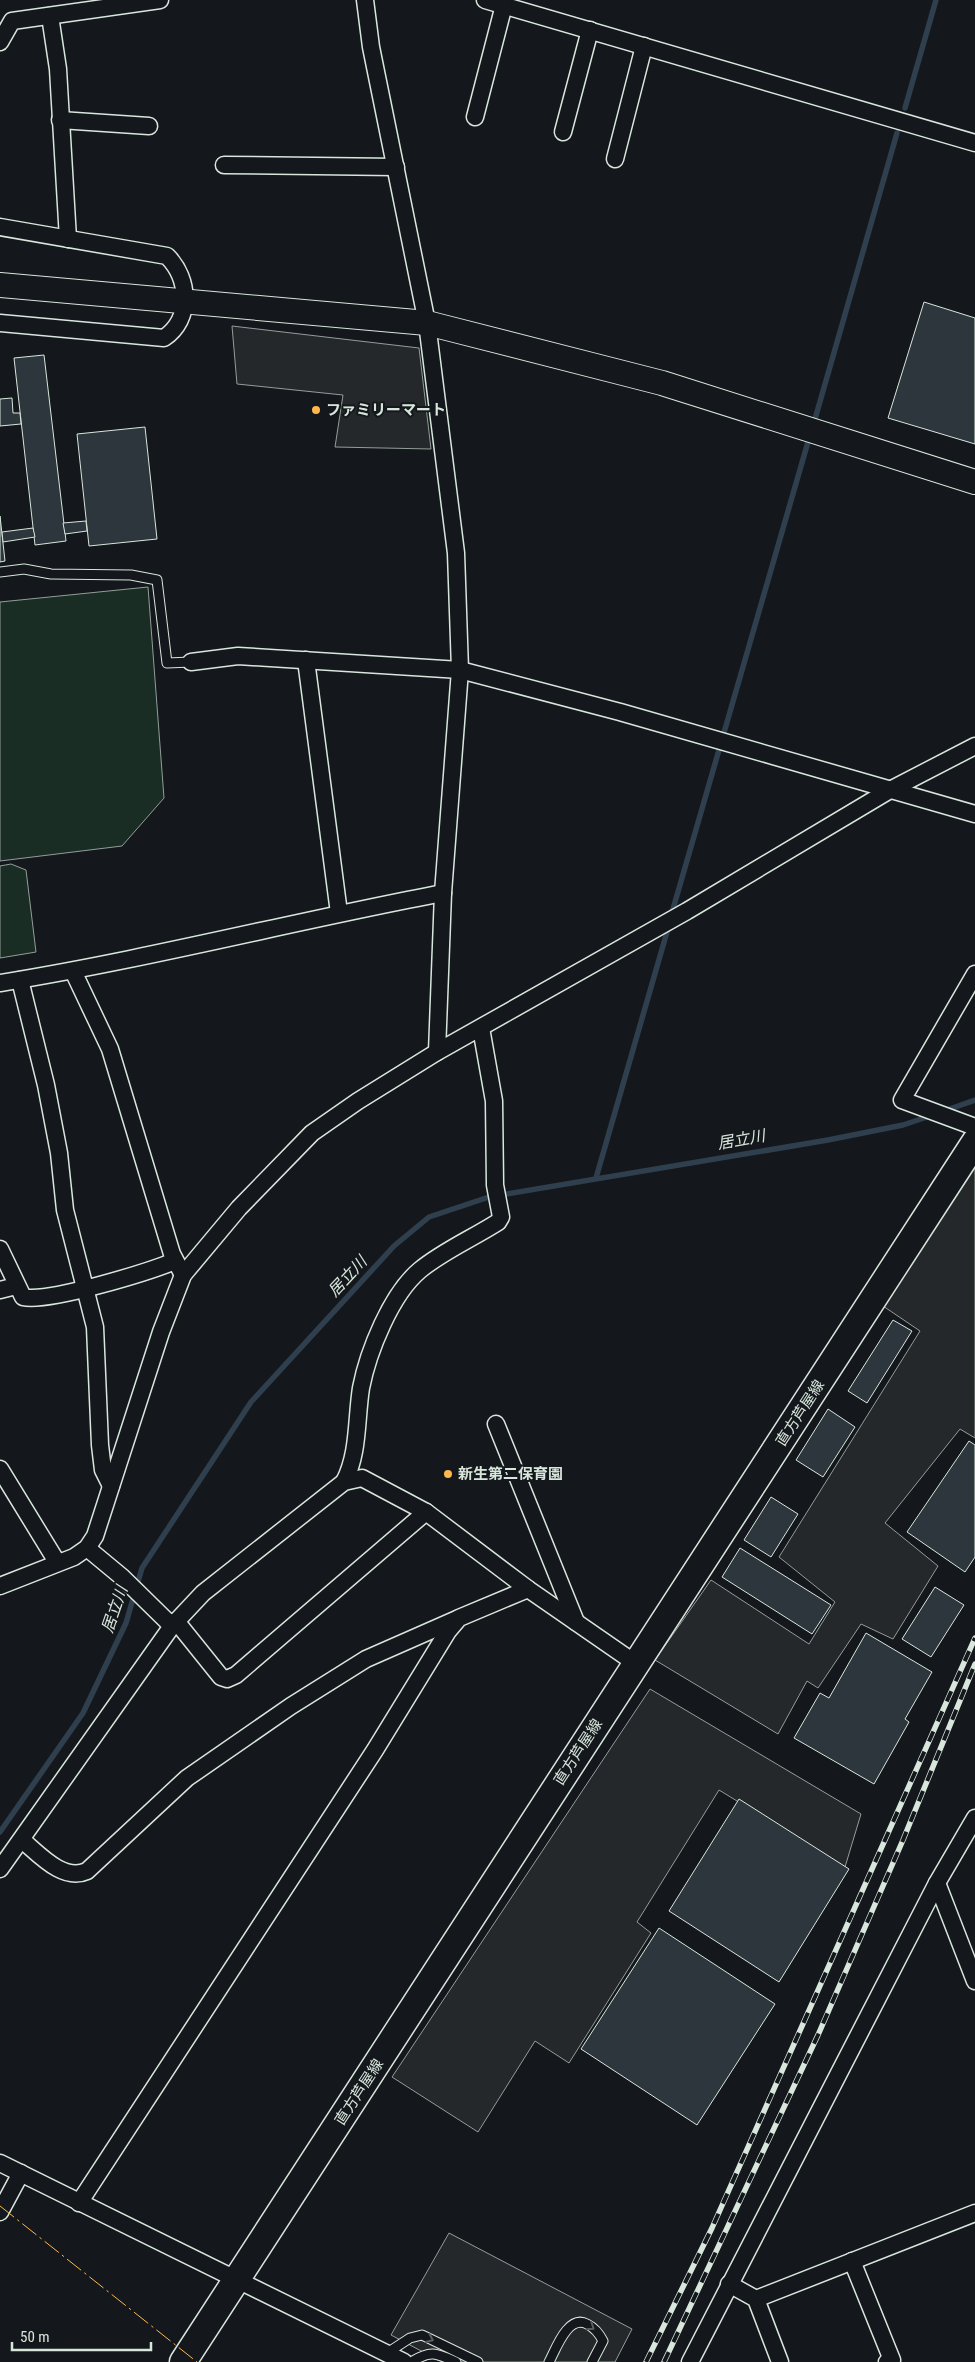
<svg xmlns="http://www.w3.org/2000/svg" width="975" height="2362" font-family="'Roboto Condensed','Noto Sans JP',sans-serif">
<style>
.garden{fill:#1a2d24;stroke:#939e99}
.parking{fill:#24282b;stroke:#939e99}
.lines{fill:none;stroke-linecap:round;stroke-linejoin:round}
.stream{stroke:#2f3f4d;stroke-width:5.5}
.building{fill:#2c363c;stroke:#d8e6dc}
.lane-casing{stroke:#d8e6dc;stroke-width:11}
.street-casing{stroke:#d8e6dc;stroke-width:19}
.secondary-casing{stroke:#d8e6dc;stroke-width:26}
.primary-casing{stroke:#d8e6dc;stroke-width:29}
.lane{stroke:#14181c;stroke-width:9}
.street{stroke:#14181c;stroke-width:16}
.secondary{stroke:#14181c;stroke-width:24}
.primary{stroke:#14181c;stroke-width:26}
.rail-casing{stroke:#d8e6dc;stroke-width:5.5}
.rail{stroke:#14181c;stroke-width:4;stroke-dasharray:11;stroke-linecap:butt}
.power{stroke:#ffb74d;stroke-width:1;stroke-dasharray:18 4 2.5 4;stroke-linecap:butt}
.oneway{stroke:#59605f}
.poi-dot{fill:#ffb74d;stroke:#14181c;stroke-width:2}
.labels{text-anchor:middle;stroke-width:4;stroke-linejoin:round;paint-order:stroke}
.poi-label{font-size:15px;font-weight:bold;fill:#d8e6dc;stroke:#14181c;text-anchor:start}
.street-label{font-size:15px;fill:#d8e6dc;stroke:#14181c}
.water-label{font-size:16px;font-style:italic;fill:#d8e6dc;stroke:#14181c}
</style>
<rect width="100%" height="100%" fill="#14181c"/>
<!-- garden -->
<g class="garden">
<path d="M148 587 164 798 122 846 0 861V602Z"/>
<path d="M11 864 26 870 36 952 0 958V866Z"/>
</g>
<!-- parking -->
<g class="parking">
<path d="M232 326 419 348 431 449 335 447 343 395 237 384Z"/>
<path d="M975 1166V1438L960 1429 885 1523 938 1566 893 1639 861 1624 818 1688 807 1681 778 1734 655 1660 711 1580 809 1644 835 1602 779 1557 920 1331 883 1306Z"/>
<path d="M650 1689 861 1814 845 1867 719 1790 637 1922 651 1933 569 2063 535 2041 478 2132 392 2077Z"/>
<path d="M449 2233 632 2329 615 2362H442L391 2335Z"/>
</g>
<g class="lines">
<!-- stream -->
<g class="stream">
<path d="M905 108 936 0"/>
<path d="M813 426 897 133"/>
<path d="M671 916 810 435"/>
<path d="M944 1111 975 1100"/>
<path d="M596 1178 669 925"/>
<path d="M0 1832 83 1713 126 1623 142 1568 251 1402 394 1246 429 1217 489 1197 828 1140 903 1125 933 1115"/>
</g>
</g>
<!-- building -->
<g class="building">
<path d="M924 302 975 318V444L888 418Z"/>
<path d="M44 355 66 541 35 545 14 358Z"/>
<path d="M12 398 13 413H20L21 424 0 426V399Z"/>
<path d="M145 427 157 539 89 546 77 434Z"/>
<path d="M0 516 5 561 0 562Z"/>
<path d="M86 521 87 531 65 534 63 523Z"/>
<path d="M33 528 35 537 3 542 2 532Z"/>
<path d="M893 1320 912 1331 867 1403 848 1391Z"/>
<path d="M828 1409 855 1427 823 1477 796 1460Z"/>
<path d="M969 1441 975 1445V1557L965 1572 907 1532Z"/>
<path d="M771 1497 798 1514 771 1557 744 1540Z"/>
<path d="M740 1548 831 1605 812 1634 722 1577Z"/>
<path d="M935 1587 964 1605 931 1657 902 1639Z"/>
<path d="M866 1633 932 1672 905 1719 909 1722 874 1784 794 1738 820 1693 829 1698Z"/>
<path d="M739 1799 849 1869 779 1982 669 1911Z"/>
<path d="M659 1928 775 2004 697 2125 581 2049Z"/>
</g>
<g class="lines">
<defs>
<g id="lane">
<path d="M0 572 24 569 51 574 131 575 157 580 167 663 191 662"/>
<path d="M387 2353 410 2338 422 2335 478 2362"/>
<path d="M411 2362C431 2350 436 2353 456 2362"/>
<path d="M549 2362C556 2349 568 2314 587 2324 595 2328 599 2333 603 2341L592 2362"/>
</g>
<g id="street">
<path d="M365 0 371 47 427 323 456 553 460 670 443 893 437 1052"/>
<path d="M485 0 975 143"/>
<path d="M50 16 58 69 68 239"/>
<path d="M0 42 12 21 160 0"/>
<path d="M475 117 504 5"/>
<path d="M60 120 149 126"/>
<path d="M563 132 590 30"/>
<path d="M615 159 644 46"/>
<path d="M224 165 396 167"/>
<path d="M0 227 167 256C190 279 192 319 164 338L0 323"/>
<path d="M306 660 339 913"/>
<path d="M191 662 238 656 460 670 620 712 975 814"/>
<path d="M73 971 110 1049 172 1254 183 1275"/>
<path d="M975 974 902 1100 975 1127"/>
<path d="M20 980 46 1085 59 1153 65 1210 95 1327 100 1445 103 1470 111 1486"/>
<path d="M0 983C149 959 295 921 443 893"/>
<path d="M0 1249 23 1297C48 1303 148 1272 175 1261"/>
<path d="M0 1290 16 1286"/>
<path d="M496 1424 576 1622"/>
<path d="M0 1469 57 1562"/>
<path d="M344 1482C359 1453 356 1420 361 1388 368 1352 391 1294 420 1270 443 1251 473 1238 498 1222L501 1217 495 1185 494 1101 481 1028"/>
<path d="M87 1548 122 1577 172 1626"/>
<path d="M0 1586 74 1557 87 1548 95 1536 161 1332 183 1275 239 1208 312 1133 358 1101 437 1052 687 911 890 790 975 746"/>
<path d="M176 1621 221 1677 227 1679 236 1675 426 1512"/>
<path d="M22 1840C39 1854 63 1882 87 1871L187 1778 291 1706 366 1659 457 1619"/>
<path d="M0 1869 172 1626 203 1593 344 1482 362 1478 426 1512 528 1589 635 1663"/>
<path d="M937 1883 975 1981"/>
<path d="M0 2163 404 2362"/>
<path d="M79 2203 375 1750 448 1631 459 1618 528 1589"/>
<path d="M0 2212 21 2173"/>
<path d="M852 2261 892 2360 887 2362"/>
<path d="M729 2284 756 2299 780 2362"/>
<path d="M756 2299 975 2213"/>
<path d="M690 2362 937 1883 975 1818"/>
</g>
<path id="secondary" d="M0 285 427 323 662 383 975 482"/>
<path id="primary" d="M183 2362 975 1142"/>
</defs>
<!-- lane casing -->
<use href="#lane" class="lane-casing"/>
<!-- street casing -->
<use href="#street" class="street-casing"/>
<!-- secondary casing -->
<use href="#secondary" class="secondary-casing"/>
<!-- primary casing -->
<use href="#primary" class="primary-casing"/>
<!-- lane -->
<use href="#lane" class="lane"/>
<!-- street -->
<use href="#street" class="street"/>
<!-- secondary -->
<use href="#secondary" class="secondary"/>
<!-- primary -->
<use href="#primary" class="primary"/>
<defs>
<g id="rail">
<path d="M646 2362 712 2228 975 1638"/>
<path d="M664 2362 818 2035 903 1840 975 1664"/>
</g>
</defs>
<!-- rail casing -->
<use href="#rail" class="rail-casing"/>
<!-- rail -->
<use href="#rail" class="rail"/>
<!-- power -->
<path class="power" d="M0 2206 197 2362"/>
</g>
<!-- one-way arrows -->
<defs><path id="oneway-chevron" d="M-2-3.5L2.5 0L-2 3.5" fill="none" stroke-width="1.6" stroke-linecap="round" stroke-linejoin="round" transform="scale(1.25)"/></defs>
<g class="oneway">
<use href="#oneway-chevron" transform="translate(591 2327) rotate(34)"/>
<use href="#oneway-chevron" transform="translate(430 2339) rotate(25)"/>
</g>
<!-- markers -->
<g class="poi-dot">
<circle cx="316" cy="410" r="5"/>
<circle cx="448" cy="1474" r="5"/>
</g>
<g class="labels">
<!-- poi labels -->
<g class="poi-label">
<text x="326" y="415">ファミリーマート</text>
<text x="458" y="1479">新生第二保育園</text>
</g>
<!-- street labels -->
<g class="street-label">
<text transform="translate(800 1413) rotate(-57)" y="5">直方芦屋線</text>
<text transform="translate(578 1752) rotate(-57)" y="5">直方芦屋線</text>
<text transform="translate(359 2092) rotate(-57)" y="5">直方芦屋線</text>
</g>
<!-- water labels -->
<g class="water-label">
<text transform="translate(741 1139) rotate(-10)" y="6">居立川</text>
<text transform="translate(347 1276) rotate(-47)" y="6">居立川</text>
<text transform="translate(114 1609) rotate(-71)" y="6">居立川</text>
</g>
</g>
<!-- scale -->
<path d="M12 2342v8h139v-8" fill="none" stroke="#d8e6dc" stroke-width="2.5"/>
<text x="20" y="2342" font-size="15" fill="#d8e6dc" stroke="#14181c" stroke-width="4" paint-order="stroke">50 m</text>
</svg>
